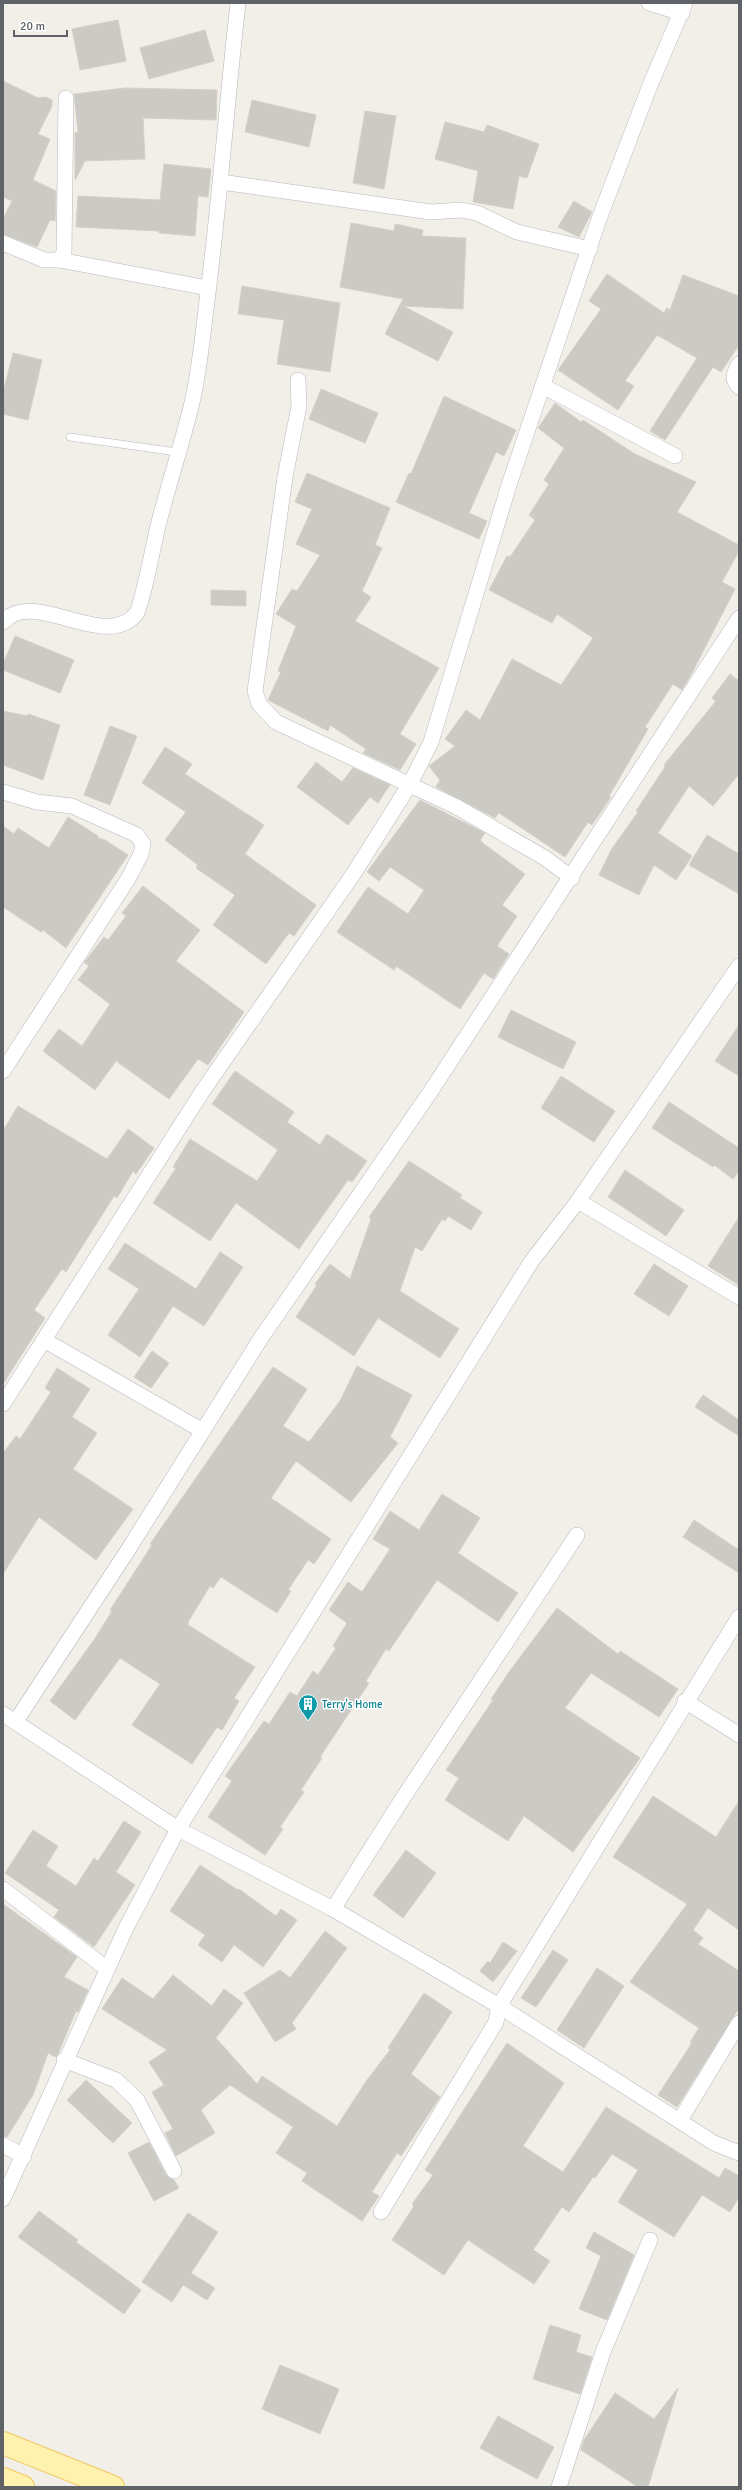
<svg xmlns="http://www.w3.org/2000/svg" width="742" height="2490" font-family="Signika,sans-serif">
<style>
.building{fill:#cccac5;stroke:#d6d1c6}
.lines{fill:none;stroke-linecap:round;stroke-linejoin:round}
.lane-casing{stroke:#b5b8bc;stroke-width:8}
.street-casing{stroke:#b5b8bc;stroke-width:16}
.primary-casing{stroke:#f2c960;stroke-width:24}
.lane{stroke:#fff;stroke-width:7}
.street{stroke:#fff;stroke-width:15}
.primary{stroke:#fff2af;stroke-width:22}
.labels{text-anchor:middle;stroke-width:3;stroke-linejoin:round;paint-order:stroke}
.culture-label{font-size:11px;fill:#0d838f;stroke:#fff;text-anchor:start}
</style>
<rect width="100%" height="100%" fill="#f1efe8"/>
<!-- building -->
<g class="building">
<path d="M118 20 126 61 80 70 72 29Z"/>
<path d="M205 30 214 61 149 79 140 48Z"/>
<path d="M3 81 38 98 46 97 52 100V106L38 134 50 139 33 180 56 191 55 221 50 220 37 247 3 234V219L12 201 3 197Z"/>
<path d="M125 88 217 90 216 120 143 118 145 159 85 161 75 180V133L78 132 74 94Z"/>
<path d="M252 100 316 115 309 147 245 132Z"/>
<path d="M365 111 396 116 384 189 353 183Z"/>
<path d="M445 122 484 132 487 125 539 144 527 178 519 176 513 209 473 202 478 171 435 159Z"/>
<path d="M164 164 211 169 208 197 198 196 195 236 159 233V231L76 227 78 196 160 200Z"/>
<path d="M574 201 592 212 579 237 558 227Z"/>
<path d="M351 223 394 231 395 224 423 230 422 236 466 238 463 309 403 306 453 332 438 361 385 334 403 299 340 287Z"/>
<path d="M607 274 664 313 667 308 670 310 683 275 739 296V345L721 372 713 367 665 440 650 431 697 358 657 335 625 381 634 386 618 410 558 370 601 309 589 301Z"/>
<path d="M242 286 340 303 330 372 277 364 284 320 238 314Z"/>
<path d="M13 353 42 360 28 420 3 414V393Z"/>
<path d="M321 389 378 413 365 443 309 419Z"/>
<path d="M444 396 516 430 504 456 496 452 469 513 487 521 479 539 396 502 409 473 411 474Z"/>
<path d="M555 403 581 422 583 420 635 454 696 482 677 512 739 545V551L722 582 735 589 693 671 682 690 673 684 645 727 648 729 609 796 611 797 592 825 588 822 565 857 499 813 495 818 436 787 440 780 429 766 455 746 445 739 466 710 480 720 512 659 561 685 593 638 557 614 552 623 489 590 507 556 510 557 535 520 529 515 549 484 544 480 563 450 564 448 538 428Z"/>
<path d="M307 473 390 508 375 545 382 548 362 591 371 597 355 621 439 668 400 734 416 744 400 770 363 753 366 749 330 725 328 731 268 700 281 672 278 671 296 626 276 614 292 589 297 591 320 555 296 544 312 509 295 502Z"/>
<path d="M211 590 246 591V606L211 605Z"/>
<path d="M15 636 74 660 60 693 3 670V664Z"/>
<path d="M730 674 739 681V774L713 806 689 786 658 833 692 856 676 880 654 865 639 895 599 875 611 850 638 812 636 811 665 767 664 765 716 701 712 698Z"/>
<path d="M3 711 28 716V714L60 725 43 780 3 765Z"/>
<path d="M110 726 137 736 110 805 84 795Z"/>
<path d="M165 747 192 764 185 774 264 825 245 854 316 905 294 936 289 933 266 964 213 925 235 895 196 868 198 865 165 840 186 812 142 783Z"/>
<path d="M316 762 342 782 353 768 390 785 378 803 370 797 348 825 297 787Z"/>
<path d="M420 800 485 833 480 840 484 844 525 874 502 905 517 916 497 946 509 954 493 979 484 973 460 1009 396 966 394 970 337 932 368 887 408 914 424 890 390 867 379 881 367 872Z"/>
<path d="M68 817 98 836V838L105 840 128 855 66 948 43 930 41 932 3 907V826L14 834 18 828 49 848Z"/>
<path d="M707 835 739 854V894L689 865Z"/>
<path d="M143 886 200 930 176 961 244 1012 208 1065 198 1059 169 1099 116 1061 95 1090 43 1051 59 1029 82 1046 110 1004 78 980 89 966 84 962 86 960 104 937 108 940 126 916 122 913Z"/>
<path d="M511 1010 576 1042 563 1069 498 1037Z"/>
<path d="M739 1025V1076L715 1061Z"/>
<path d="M235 1071 294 1112 287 1122 320 1145 327 1134 367 1161 352 1182 348 1180 299 1249 236 1203 210 1241 153 1203 176 1168 173 1167 190 1139 257 1181 278 1150 212 1104Z"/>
<path d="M561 1076 615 1111 594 1142 541 1108Z"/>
<path d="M669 1102 739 1148V1171L733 1179 714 1165 713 1167 652 1128Z"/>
<path d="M18 1106 107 1159 128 1129 154 1148 136 1174 133 1171 117 1198 114 1196 66 1272 62 1269 34 1310 45 1318 3 1384V1131Z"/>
<path d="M409 1161 462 1195 460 1198 482 1212 471 1230 448 1216 445 1221 442 1219 422 1251 415 1247 400 1291 459 1329 440 1358 378 1318 354 1356 296 1317 317 1285 315 1284 330 1264 350 1279 371 1219 369 1217Z"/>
<path d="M625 1170 684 1210 666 1236 608 1197Z"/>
<path d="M739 1217V1285L708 1266Z"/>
<path d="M125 1243 196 1289 220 1252 243 1267 204 1326 173 1306 140 1357 108 1335 139 1289 108 1269Z"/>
<path d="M654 1264 688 1286 669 1316 634 1294Z"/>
<path d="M152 1351 169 1363 151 1388 134 1377Z"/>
<path d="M357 1366 412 1395 390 1437 398 1443 351 1502 296 1461 271 1498 331 1539 314 1564 308 1560 288 1590 291 1591 277 1613 221 1577 213 1588 210 1586 188 1622V1625L255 1667 234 1698 239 1701 222 1730 217 1727 192 1764 132 1725 160 1684 120 1658 75 1720 50 1701 94 1640 112 1611 110 1610 152 1545 150 1544 273 1367 307 1389 283 1426 309 1442 340 1401Z"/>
<path d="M57 1368 90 1389 72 1417 97 1433 73 1469 133 1509 96 1560 39 1517 3 1574V1453L16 1436 20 1439 51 1392 45 1388Z"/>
<path d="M703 1395 739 1420V1436L695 1407Z"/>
<path d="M442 1494 480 1518 458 1553 518 1593 498 1622 437 1580 389 1651 386 1649 366 1681 369 1683 320 1757 322 1758 301 1790 304 1792 280 1827 283 1829 265 1855 208 1817 232 1781 225 1776 264 1721 269 1724 290 1692 297 1696 313 1671 318 1675 336 1648 333 1646 347 1623 329 1610 348 1582 362 1592 390 1549 373 1539 390 1511 419 1530Z"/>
<path d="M694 1520 739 1550V1573L683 1537Z"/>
<path d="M557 1608 618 1654 620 1651 678 1689 659 1717 591 1673 565 1708 640 1758 573 1852 524 1816 508 1841 445 1800 459 1778 446 1770 493 1700 491 1699 509 1672Z"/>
<path d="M653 1796 716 1837 739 1801V1930L708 1908 693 1930 703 1938 698 1944 739 1971V2008L677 2107 658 2095 692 2043 690 2042 699 2028 630 1982 687 1904 613 1857Z"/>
<path d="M124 1821 141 1832 116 1872 135 1885 94 1947 54 1917 59 1910 5 1873 33 1830 58 1846 46 1866 76 1886 94 1858 98 1861Z"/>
<path d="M406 1850 436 1873 403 1918 373 1895Z"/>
<path d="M200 1865 238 1890 239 1889 276 1916 281 1909 297 1920 263 1967 234 1945 222 1962 198 1945 205 1935 170 1911Z"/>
<path d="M3 1904 77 1957 64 1977 88 1990 78 2012 76 2011 58 2054 56 2057 48 2053 33 2095 7 2137 3 2136Z"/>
<path d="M325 1931 347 1948 292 2023 296 2029 275 2042 244 1993 280 1970 290 1978Z"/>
<path d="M503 1942 517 1951 493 1982 480 1971 488 1961 490 1963Z"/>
<path d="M553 1950 568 1960 536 2007 521 1998Z"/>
<path d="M597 1968 624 1986 584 2048 557 2030Z"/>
<path d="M173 1975 212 2006 224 1989 243 2003 216 2038 257 2084 262 2076 337 2126 367 2080 390 2050 388 2048 424 1993 452 2012 411 2074 440 2097 401 2156 397 2153 372 2192 379 2196 362 2221 302 2181 307 2173 276 2153 293 2127 230 2085 201 2110 215 2133 176 2156 165 2133 173 2129 152 2092 164 2085 149 2062 167 2050 102 2009 122 1978 153 1999Z"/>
<path d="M507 2043 564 2083 523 2146 563 2172 606 2107 719 2178 725 2168 739 2176V2197L730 2212 702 2195 674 2237 618 2202 638 2170 612 2154 595 2178 593 2177 569 2212 562 2207 533 2250 550 2261 534 2284 468 2240 444 2275 392 2240 414 2206 412 2204 433 2175 425 2170Z"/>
<path d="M86 2080 132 2123 113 2143 67 2100Z"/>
<path d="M149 2142 166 2175 174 2180 179 2188 154 2201 128 2153Z"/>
<path d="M39 2211 78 2240 76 2242 141 2290 124 2314 18 2237Z"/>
<path d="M188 2213 218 2232 191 2273 215 2288 207 2300 183 2285 172 2302 142 2282Z"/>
<path d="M594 2232 634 2255 607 2320 579 2309 601 2256 586 2248Z"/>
<path d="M550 2325 581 2335 576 2352 592 2357 580 2394 533 2379Z"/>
<path d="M280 2365 339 2389 320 2434 262 2409Z"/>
<path d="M678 2388 648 2487H638L581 2450 584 2440 615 2393 654 2419Z"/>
<path d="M498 2416 554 2447 537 2479 480 2448Z"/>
</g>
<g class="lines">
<defs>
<path id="lane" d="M70 437 177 452"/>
<g id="street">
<path d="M649 3 682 13"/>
<path d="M221 182 431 212 461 210 477 213 517 232 590 249"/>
<path d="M3 243 44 260H59L64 253 66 98"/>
<path d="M59 260 208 288"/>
<path d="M739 364C734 373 731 379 739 387"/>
<path d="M298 380 299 406 285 477 255 691 259 704 276 722 457 807 545 858 572 878"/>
<path d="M543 386 675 456"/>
<path d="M3 622C33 587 105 652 136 614 142 606 154 542 158 526 168 486 181 447 191 407 200 370 203 331 208 293 220 197 227 100 238 3"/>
<path d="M3 792 37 802 72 806 137 835 143 844 141 854 128 879 3 1071"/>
<path d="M578 1201 739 1297"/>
<path d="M44 1340 203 1431"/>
<path d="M3 1404 202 1092 354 873 410 784 431 742 509 485 599 219 649 88 685 3"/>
<path d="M685 1701 739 1735"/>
<path d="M3 1714 178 1829 333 1909 499 2006 714 2143 739 2153"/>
<path d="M16 1721 128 1550 261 1338 431 1091 739 618"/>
<path d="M3 1889 107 1969"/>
<path d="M333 1909 401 1801 577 1535"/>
<path d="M64 2060 116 2080 137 2100 174 2171"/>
<path d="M680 2120 739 2023"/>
<path d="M3 2145 24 2156"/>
<path d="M3 2199 126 1928 178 1829 531 1262 578 1201 739 966"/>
<path d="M381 2212 496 2022 499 2006 739 1617"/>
<path d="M559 2487 603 2352 650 2240"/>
</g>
<g id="primary">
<path d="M3 2443 113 2487"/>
<path d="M3 2479 23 2487"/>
</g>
</defs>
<!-- lane casing -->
<use href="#lane" class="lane-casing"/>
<!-- street casing -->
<use href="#street" class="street-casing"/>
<!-- primary casing -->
<use href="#primary" class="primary-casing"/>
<!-- lane -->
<use href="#lane" class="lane"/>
<!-- street -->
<use href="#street" class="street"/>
<!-- primary -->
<use href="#primary" class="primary"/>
</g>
<!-- icons -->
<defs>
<symbol id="building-pin" viewBox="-11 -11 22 30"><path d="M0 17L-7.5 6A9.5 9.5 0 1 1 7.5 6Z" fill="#0f9aa8" stroke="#fff"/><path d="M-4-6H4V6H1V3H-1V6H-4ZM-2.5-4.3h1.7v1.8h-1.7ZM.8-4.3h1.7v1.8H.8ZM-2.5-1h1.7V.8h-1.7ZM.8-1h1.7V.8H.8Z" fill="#fff"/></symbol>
</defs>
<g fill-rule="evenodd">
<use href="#building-pin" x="297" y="1693" width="22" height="30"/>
</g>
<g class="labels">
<!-- culture labels -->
<g class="culture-label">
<text x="322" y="1708">Terry's Home</text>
</g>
</g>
<!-- border -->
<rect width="742" height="2490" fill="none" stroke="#5f6368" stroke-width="8"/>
<!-- scale -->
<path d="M14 30v6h53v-6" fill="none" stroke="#5f6368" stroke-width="2"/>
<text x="20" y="30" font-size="12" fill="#5f6368" stroke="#ffffff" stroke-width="3" paint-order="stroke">20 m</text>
</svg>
